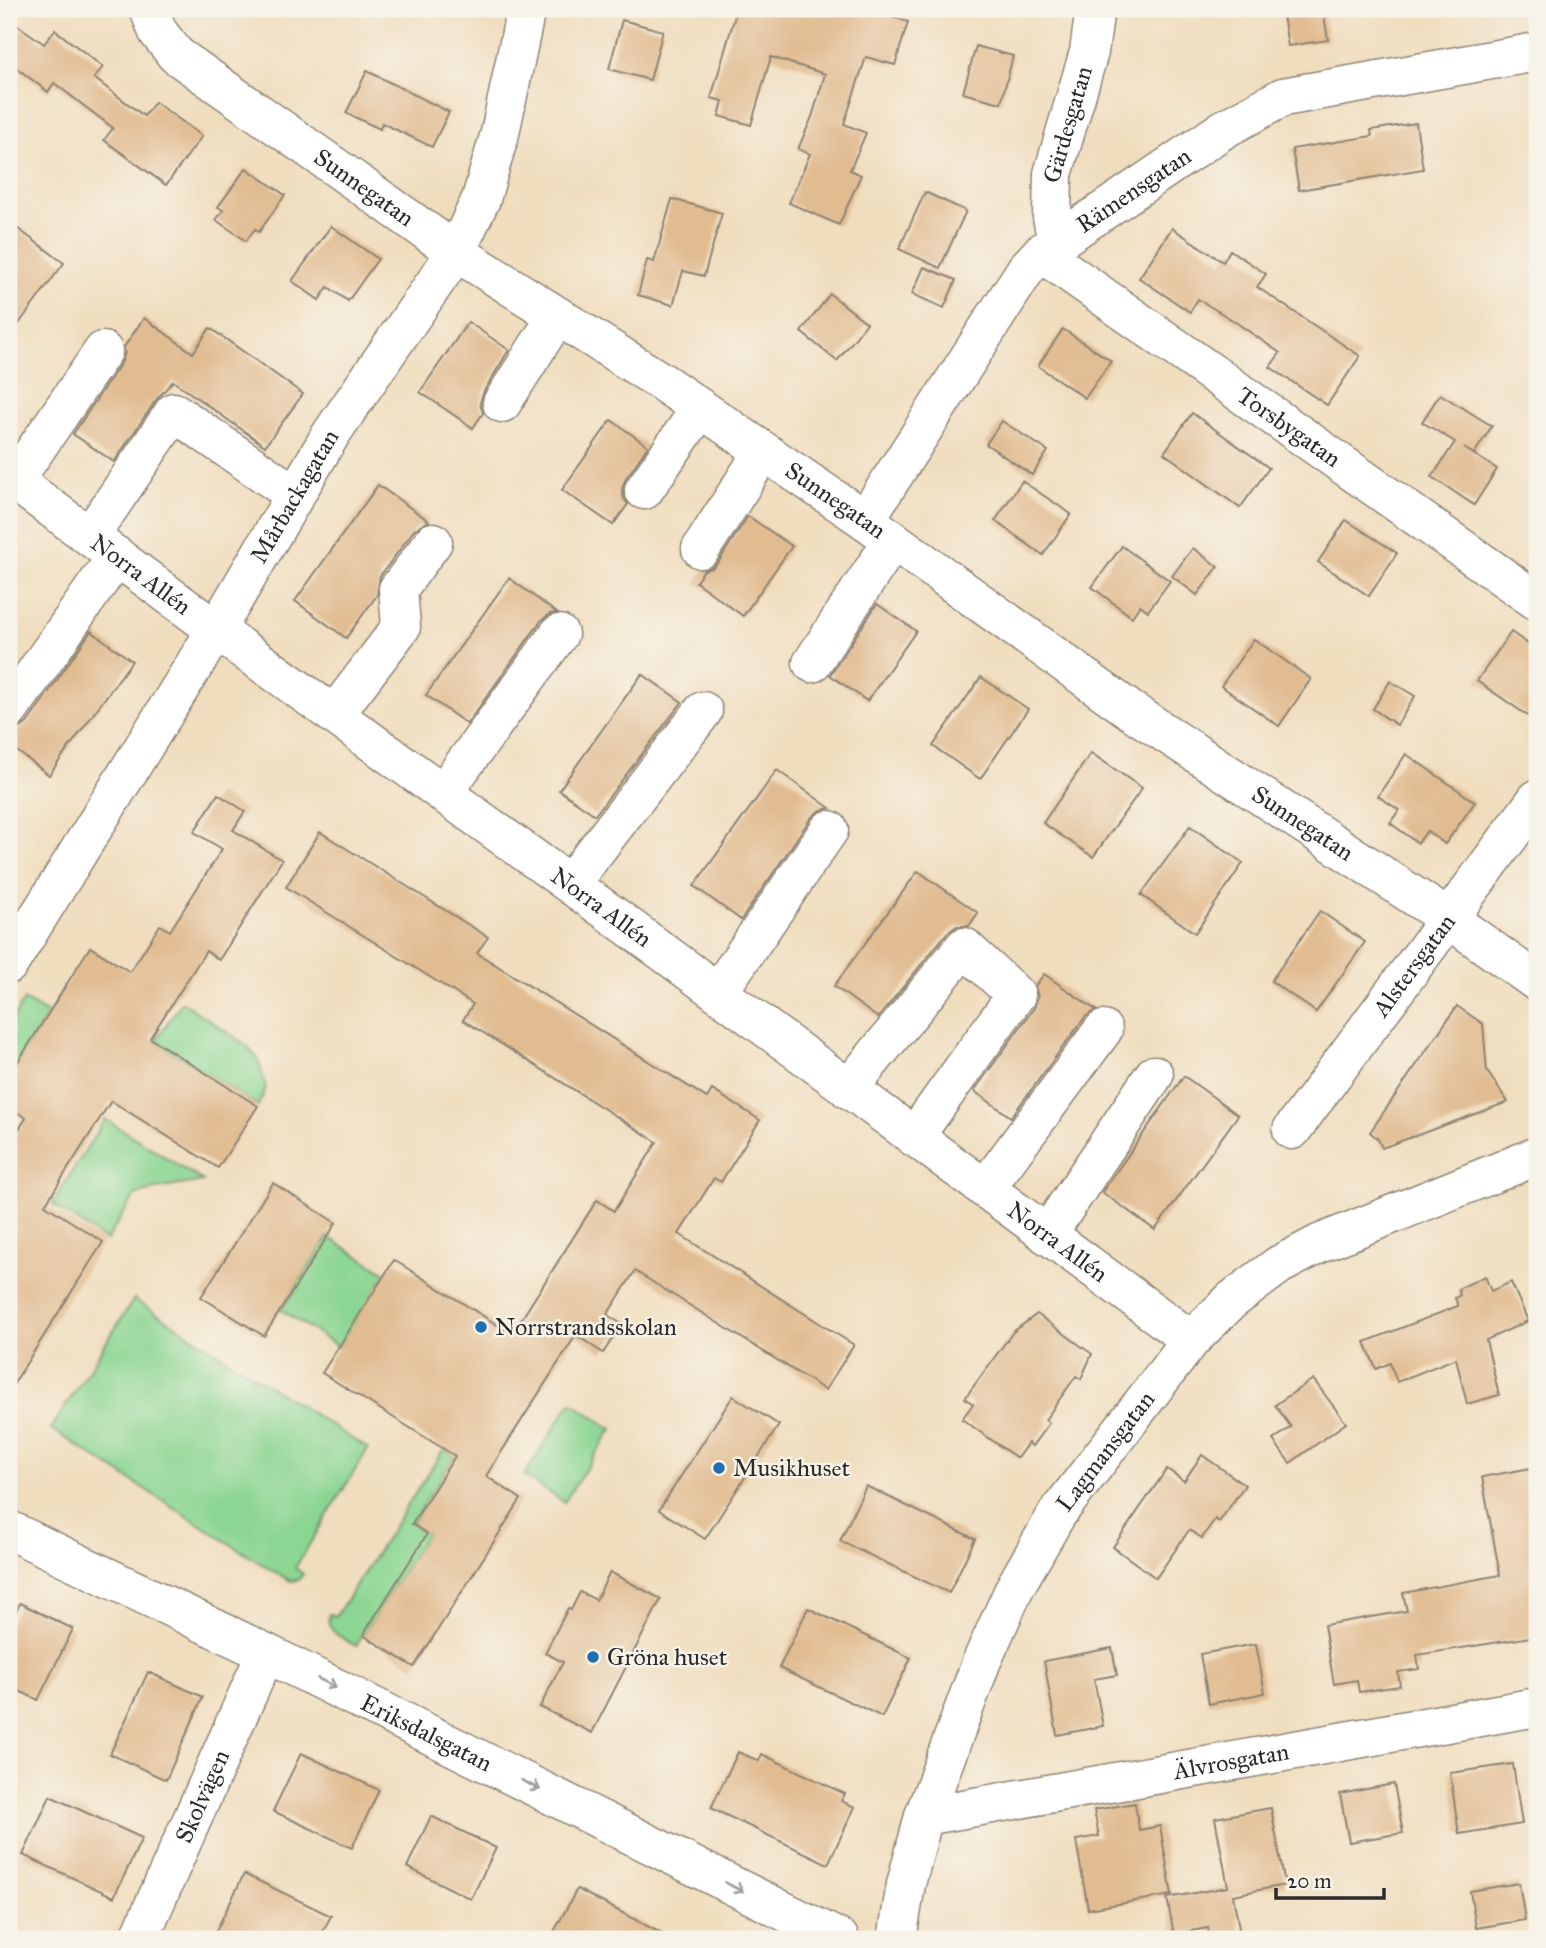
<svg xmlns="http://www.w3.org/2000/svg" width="1546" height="1948" font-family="'IM FELL Great Primer',serif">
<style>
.green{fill:#8cd693;stroke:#5c805f;stroke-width:2}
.building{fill:#e1bc91}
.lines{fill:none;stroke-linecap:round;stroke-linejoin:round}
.minor-casing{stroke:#8e8474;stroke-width:41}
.minor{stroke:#fff;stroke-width:38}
.oneway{stroke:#a0a0a0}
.poi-dot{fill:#1f6fb2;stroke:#f7f3e8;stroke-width:2.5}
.labels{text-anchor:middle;stroke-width:5;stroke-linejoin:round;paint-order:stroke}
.street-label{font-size:24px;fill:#2b2b2b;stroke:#f7f3e8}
.poi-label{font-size:24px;fill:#2b2b2b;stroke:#f7f3e8;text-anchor:start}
</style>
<rect width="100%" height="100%" fill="#f7f3e8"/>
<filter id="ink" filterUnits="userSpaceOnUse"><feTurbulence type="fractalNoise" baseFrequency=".0143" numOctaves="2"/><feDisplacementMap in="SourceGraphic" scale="14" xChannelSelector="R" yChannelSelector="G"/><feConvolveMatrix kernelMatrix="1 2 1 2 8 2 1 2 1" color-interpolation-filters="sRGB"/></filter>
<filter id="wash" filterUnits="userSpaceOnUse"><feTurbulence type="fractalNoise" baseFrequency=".00686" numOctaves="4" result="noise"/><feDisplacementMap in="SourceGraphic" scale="28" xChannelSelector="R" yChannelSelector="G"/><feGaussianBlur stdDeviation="1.57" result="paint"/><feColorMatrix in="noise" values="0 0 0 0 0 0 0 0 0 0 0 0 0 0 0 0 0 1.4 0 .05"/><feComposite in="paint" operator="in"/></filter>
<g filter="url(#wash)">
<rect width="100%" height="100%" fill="#f0ddbe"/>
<!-- green -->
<g class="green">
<path d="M24 1000 48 1014 9 1076V1025Z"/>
<path d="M182 1002 246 1045 258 1059 266 1088 258 1106 155 1041Z"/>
<path d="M105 1119 203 1181 156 1189 135 1195 106 1241 52 1204Z"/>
<path d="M328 1237 386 1273 339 1347 281 1310Z"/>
<path d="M134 1299 368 1449 295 1568 303 1574 298 1580 291 1581 271 1570 51 1429Z"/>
<path d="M571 1402 612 1429 564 1502 524 1476Z"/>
<path d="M444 1449 455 1456 412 1523 427 1534 356 1646C343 1638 325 1632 329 1614L336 1616Z"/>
</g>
<g id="blocks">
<!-- building -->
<g class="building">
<path d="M737 9H849L872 16 874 11 908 22 895 65 866 57 844 124 866 133 850 170 861 175 839 225 789 203 810 154 798 149 812 117 825 74 771 57 751 125 719 116 723 101 711 98Z"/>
<path d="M1282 9H1323L1328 40 1288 46Z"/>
<path d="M9 19 44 44 55 30 103 67 94 78 144 116 155 102 202 136 166 185 104 140 113 128 54 83 48 92 9 62Z"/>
<path d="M622 20 663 31 650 80 609 69Z"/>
<path d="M976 46 1013 56 1001 103 963 93Z"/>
<path d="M367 71 449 112 432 147 382 123 380 129 346 113Z"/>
<path d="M1416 123 1423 169 1299 190 1292 149 1372 136 1371 130Z"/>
<path d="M246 168 285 195 259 232 255 229 246 241 216 220 223 210 218 207Z"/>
<path d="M925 192 966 211 940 268 899 249Z"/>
<path d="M672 199 722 213 704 276 683 271 673 305 638 295 647 260 654 262Z"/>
<path d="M9 222 64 263 9 337Z"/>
<path d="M331 226 378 259 348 301 328 287 319 300 292 281Z"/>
<path d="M1172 228 1223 262 1230 250 1266 274 1257 287 1360 356 1327 405 1270 367 1280 353 1234 321 1198 299 1190 312 1139 278Z"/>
<path d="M924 267 956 280 944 308 912 294Z"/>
<path d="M830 294 867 323 837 361 801 332Z"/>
<path d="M144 318 193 353 210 328 303 394 265 446 173 381 156 400 114 462 73 434 121 363 125 353 124 347Z"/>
<path d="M468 322 509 350 484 391 480 403 483 413 473 428 420 392Z"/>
<path d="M1063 329 1111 361 1085 398 1038 366Z"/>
<path d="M1440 394 1492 426 1474 454 1464 448 1497 469 1474 505 1432 477 1455 442 1422 422Z"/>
<path d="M1192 413 1269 468 1240 508 1164 453Z"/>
<path d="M611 420 648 446 626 478 622 489 624 499 628 504 613 525 562 490Z"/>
<path d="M1002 421 1048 451 1032 475 986 444Z"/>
<path d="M1022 481 1071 514 1043 555 995 521Z"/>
<path d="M378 485 429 521 415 529 380 576 377 595 346 638 295 601Z"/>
<path d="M748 516 792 546 743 616 696 582 704 570 712 568 719 561Z"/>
<path d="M1346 520 1397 553 1369 596 1318 562Z"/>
<path d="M1122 546 1170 581 1148 611 1140 605 1132 617 1092 587Z"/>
<path d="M1193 548 1218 567 1197 595 1172 576Z"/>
<path d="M509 578 557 613 550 614 541 621 467 724 426 695Z"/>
<path d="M877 604 916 631 867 701 830 675Z"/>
<path d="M91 631 132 661 49 775 9 745V732L19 729 27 723Z"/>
<path d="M1511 632 1537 650V722L1477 681Z"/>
<path d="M1254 639 1311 679 1279 726 1221 686Z"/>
<path d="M642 674 682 702 595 815 559 790Z"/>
<path d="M981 677 1028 709 980 779 933 746Z"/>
<path d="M1390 681 1415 696 1397 725 1373 709Z"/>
<path d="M1091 753 1142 788 1093 857 1043 823Z"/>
<path d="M1406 754 1475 802 1445 844 1427 831 1418 843 1390 823 1399 810 1378 796Z"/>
<path d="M777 770 830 808 819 811 811 818 741 920 694 886Z"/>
<path d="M218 794 245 811 233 830 282 860 219 960 206 951 150 1038 258 1106 218 1168 111 1101 45 1205 103 1242 9 1391V1145L26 1118 9 1107V1076L90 947 130 972 160 925 170 931 222 849 194 832Z"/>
<path d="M1190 826 1243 863 1195 933 1141 895Z"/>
<path d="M320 832 488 937 477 953 707 1098 712 1090 760 1120 721 1182 714 1178 679 1234 854 1345 825 1390 635 1271 607 1315 622 1324 603 1353 576 1335 486 1476 521 1499 414 1667 363 1635 427 1534 412 1524 455 1456 322 1373 394 1260 512 1334 597 1200 614 1211 657 1142 463 1020 473 1004 286 887Z"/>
<path d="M918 871 978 913 969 926H957L947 933 878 1018 834 986Z"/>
<path d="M1320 911 1365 942 1316 1012 1271 981Z"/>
<path d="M1044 974 1096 1010 1085 1017 1011 1117 974 1091 1034 1008 1038 997 1035 986Z"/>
<path d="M1457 1006 1483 1024 1487 1071 1508 1102 1382 1148 1378 1139 1370 1132Z"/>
<path d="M1184 1076 1238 1115 1155 1230 1102 1192Z"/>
<path d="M273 1183 336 1223 264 1336 201 1297Z"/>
<path d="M1485 1276 1491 1291 1511 1282 1528 1321 1486 1340 1499 1395 1467 1404 1456 1358 1397 1382 1390 1363 1376 1369 1365 1342 1458 1306 1455 1298 1460 1295 1458 1289Z"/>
<path d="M1037 1314 1092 1354 1081 1379 1076 1376 1045 1420 1049 1423 1032 1446 1028 1443 1017 1458 962 1419 973 1404 965 1398 1013 1332Z"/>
<path d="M1313 1379 1346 1423 1290 1463 1273 1440 1291 1427 1275 1405Z"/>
<path d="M733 1396 779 1425 705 1539 659 1510Z"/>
<path d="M1202 1455 1245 1485 1219 1522 1215 1519 1202 1538 1189 1530 1156 1578 1113 1547 1167 1469 1184 1481Z"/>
<path d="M1537 1467V1636L1417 1655 1419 1669 1398 1672 1400 1686 1359 1692 1357 1680 1334 1684 1324 1625 1407 1611 1403 1593 1500 1575 1482 1477Z"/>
<path d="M866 1486 975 1539 949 1593 840 1541Z"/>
<path d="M610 1572 661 1599 592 1733 540 1707 563 1662 545 1653 568 1608 571 1610 580 1592 596 1600Z"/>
<path d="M20 1603 73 1629 38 1700 9 1686V1626Z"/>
<path d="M808 1608 911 1658 882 1717 779 1668Z"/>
<path d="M1256 1644 1265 1693 1209 1704 1200 1654Z"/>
<path d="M1112 1648 1117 1675 1094 1679 1103 1726 1057 1735 1044 1661Z"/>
<path d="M148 1672 203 1697 166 1780 110 1754Z"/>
<path d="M738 1752 759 1761 762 1754 845 1794 841 1801 855 1807 828 1864 711 1808Z"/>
<path d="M301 1753 379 1790 352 1848 273 1811Z"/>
<path d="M1513 1764 1522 1824 1459 1834 1450 1773Z"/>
<path d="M1394 1784 1403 1833 1349 1842 1340 1794Z"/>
<path d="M50 1796 142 1838 114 1897 23 1855Z"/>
<path d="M1135 1803 1139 1830 1160 1826 1172 1895 1088 1909 1076 1840 1099 1836 1094 1810Z"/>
<path d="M1271 1808 1285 1885 1233 1895 1241 1939H1210L1208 1928 1174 1934 1167 1898 1228 1887 1215 1818Z"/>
<path d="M431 1816 496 1848 471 1899 407 1867Z"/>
<path d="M244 1874 331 1916 319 1939H212Z"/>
<path d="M1519 1883 1525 1920 1476 1928 1470 1891Z"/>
<path d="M577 1889 672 1939H550Z"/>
</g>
</g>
</g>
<g filter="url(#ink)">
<use href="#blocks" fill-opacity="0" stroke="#8e8474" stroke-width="2"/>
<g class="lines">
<defs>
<g id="minor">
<path id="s1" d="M149 9 158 32 176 55 456 252 662 382 865 520 1130 710 1449 919 1537 982"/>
<path id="s2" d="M1057 243 1052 217 1053 174 1089 52 1095 9"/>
<path id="s3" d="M1041 253 1537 601"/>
<path d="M502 403 557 316"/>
<path id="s4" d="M9 477 216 630 614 916 1191 1340"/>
<path d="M14 481 103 351"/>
<path d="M644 490 700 409"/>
<path id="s5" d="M865 520 1026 269 1041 253 1224 129 1283 97 1537 52"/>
<path d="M90 536 174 412 295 495"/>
<path d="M701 549 763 452"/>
<path d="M812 663 893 540"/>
<path d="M9 710 117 556"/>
<path d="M334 715 401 627 398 589 433 542"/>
<path d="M443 793 559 634"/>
<path d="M570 884 703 711"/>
<path id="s6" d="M9 964 216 630 331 434 456 252 481 199 500 133 526 9"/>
<path d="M718 992 829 830"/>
<path d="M848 1089 964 947 1016 995 914 1137"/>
<path id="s7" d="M1292 1130 1537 799"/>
<path d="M985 1189 1103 1030"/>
<path d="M1047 1235 1154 1075"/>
<path id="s8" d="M9 1530 266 1653 840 1939"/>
<path id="s9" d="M924 1816 1537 1707"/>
<path id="s10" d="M139 1939 266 1653"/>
<path id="s11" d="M897 1939 906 1884 924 1816 981 1663 1015 1587 1057 1514 1191 1340 1232 1300 1279 1265 1321 1243 1537 1156"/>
</g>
</defs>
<!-- minor casing -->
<use href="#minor" class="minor-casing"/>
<!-- minor -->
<use href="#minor" class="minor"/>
</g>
<!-- one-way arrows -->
<defs><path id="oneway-shaft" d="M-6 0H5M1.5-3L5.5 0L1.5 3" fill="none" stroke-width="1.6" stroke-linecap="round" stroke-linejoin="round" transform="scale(1.75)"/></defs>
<g class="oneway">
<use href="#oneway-shaft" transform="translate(327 1683) rotate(27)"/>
<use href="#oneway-shaft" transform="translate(531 1785) rotate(27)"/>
<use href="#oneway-shaft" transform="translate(734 1887) rotate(27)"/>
</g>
</g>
<!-- markers -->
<g class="poi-dot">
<circle cx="481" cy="1327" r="7"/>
<circle cx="719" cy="1468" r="7"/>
<circle cx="593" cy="1657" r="7"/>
</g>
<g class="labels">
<!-- street labels -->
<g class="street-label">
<text dy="8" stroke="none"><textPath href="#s2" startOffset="121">Gärdesgatan</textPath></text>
<text dy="8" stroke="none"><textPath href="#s1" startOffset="284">Sunnegatan</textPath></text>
<text dy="8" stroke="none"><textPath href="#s5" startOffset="432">Rämensgatan</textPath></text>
<text dy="8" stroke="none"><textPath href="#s3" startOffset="303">Torsbygatan</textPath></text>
<text dy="8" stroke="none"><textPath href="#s6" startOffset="548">Mårbackagatan</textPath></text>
<text dy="8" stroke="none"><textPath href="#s1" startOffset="850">Sunnegatan</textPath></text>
<text dy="8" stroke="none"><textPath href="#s4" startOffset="164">Norra Allén</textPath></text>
<text dy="8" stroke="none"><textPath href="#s1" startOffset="1418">Sunnegatan</textPath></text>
<text dy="8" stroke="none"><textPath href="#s4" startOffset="732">Norra Allén</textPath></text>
<text dy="8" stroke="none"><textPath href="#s7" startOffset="205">Alstersgatan</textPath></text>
<text dy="8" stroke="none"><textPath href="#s4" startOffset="1298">Norra Allén</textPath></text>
<text dy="8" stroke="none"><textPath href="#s11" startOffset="536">Lagmansgatan</textPath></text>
<text dy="8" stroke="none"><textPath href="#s8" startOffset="464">Eriksdalsgatan</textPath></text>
<text dy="8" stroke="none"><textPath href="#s9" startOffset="312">Älvrosgatan</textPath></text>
<text dy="8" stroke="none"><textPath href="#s10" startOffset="156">Skolvägen</textPath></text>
</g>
<!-- poi labels -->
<g class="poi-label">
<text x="495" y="1335">Norrstrandsskolan</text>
<text x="733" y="1476">Musikhuset</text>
<text x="607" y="1665">Gröna huset</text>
</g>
</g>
<!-- margin -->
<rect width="1546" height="1948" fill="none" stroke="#f7f3e8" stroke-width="35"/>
<!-- scale -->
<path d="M1276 1888v10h108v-10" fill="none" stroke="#2b2b2b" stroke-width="3.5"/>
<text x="1287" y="1888" font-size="21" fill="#2b2b2b" stroke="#f7f3e8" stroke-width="5" paint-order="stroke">20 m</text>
</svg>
